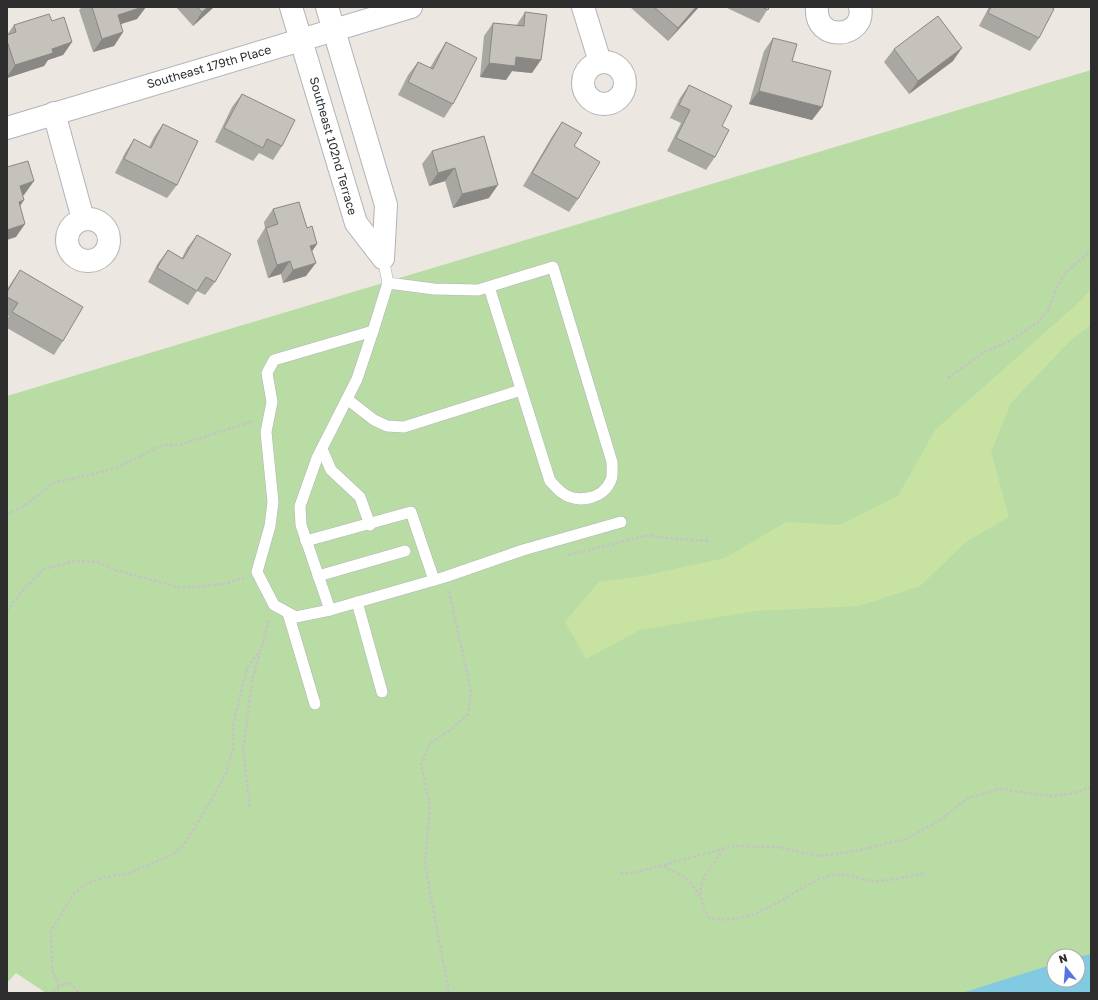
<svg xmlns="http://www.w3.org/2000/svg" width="1098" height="1000" font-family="'Golos Text',sans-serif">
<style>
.green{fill:#b9dca4;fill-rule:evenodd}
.pitch{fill:#c8e2a2}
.water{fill:#81cae1}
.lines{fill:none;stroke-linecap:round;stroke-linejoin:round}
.lane-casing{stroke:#b1b3bb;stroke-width:12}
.street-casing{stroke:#b1b3bb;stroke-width:24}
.path{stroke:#c4c4c4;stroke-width:2.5;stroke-dasharray:3 2;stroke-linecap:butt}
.lane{stroke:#fff;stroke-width:11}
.street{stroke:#fff;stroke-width:22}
.wall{fill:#a9a7a2}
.shaded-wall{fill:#8a8884}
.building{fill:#c5c2bc;stroke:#8a8884}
.labels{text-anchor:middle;stroke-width:4;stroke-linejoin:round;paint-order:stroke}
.street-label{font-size:12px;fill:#2d2d2d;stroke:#fff}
</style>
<rect width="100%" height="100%" fill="#ece7e1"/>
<!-- green -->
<path class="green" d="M1091 70V993H46L16 973 7 983V396ZM1054 956H1078V980H1054Z"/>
<!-- pitch -->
<path class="pitch" d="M1091 289V325L1070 341 1011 403 991 452 1009 517 966 542 920 586 859 606 756 611 640 630 586 659 565 622 599 582 643 576 725 558 786 522 839 525 898 496 935 430 1076 305Z"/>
<!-- water -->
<path class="water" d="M1091 954V993H962L1054 964V980H1078V957Z"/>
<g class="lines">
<defs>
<g id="lane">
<path d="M388 283 434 289 478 290 553 267 612 462C612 467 613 475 611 480 603 500 576 504 561 492 557 489 554 485 550 481L489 287"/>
<path d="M373 331 274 360 267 373 272 402 266 432 273 502 270 526 257 572 274 605 296 617 330 610 445 577 523 550 621 522"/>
<path d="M347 399 374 420 387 426 404 427 521 390"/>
<path d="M322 449 331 470 360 497 370 525"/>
<path d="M306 541 411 512 434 580"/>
<path d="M318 576 405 551"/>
<path d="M357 602 382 692"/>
<path d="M330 610 301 525 300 506 317 458 357 379 373 331 388 283 383 258"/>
<path d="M288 613 315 704"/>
</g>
<g id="street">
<path d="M291 7 356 223 383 258"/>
<path d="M327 7 386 205 383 258"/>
<path d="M583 7 600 62"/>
<path d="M817 7C814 44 867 38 860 7"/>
<circle cx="604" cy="83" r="21"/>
<path d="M54 113 83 219"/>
<path d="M7 128 411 7"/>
<circle cx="88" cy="240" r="21"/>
</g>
</defs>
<!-- lane casing -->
<use href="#lane" class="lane-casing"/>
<!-- street casing -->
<use href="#street" class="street-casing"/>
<!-- path -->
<g class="path">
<path d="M948 378 984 352 1006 343 1037 323 1048 311 1057 286 1067 271 1091 251"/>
<path d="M7 514 23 507 53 483 101 472 118 467 163 445H179L253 421"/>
<path d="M568 555 649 535 665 538 709 541"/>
<path d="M449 591 471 691 468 714 453 728 429 744 421 765 430 807 425 865 449 993"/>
<path d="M7 611 22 591 44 569 75 561 98 562 115 570 181 588 224 584 244 578"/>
<path d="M250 807 243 751 252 681 260 653"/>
<path d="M724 849C705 876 691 886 709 918 758 927 786 891 828 876 843 870 861 881 876 881 892 881 909 876 925 873"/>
<path d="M664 866C682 876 688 876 699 896"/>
<path d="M620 873H633L734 846 778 847 819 856 856 851 906 839 940 820 968 798 1000 789 1052 796 1074 793 1091 787"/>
<path d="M59 987 52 969 51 931 74 893 88 883 105 877 127 874 172 855 185 843 212 799 226 773 233 749V726L244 679 248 666 261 650 269 619"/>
<path d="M54 993 59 987 69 982 79 993"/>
</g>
<!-- lane -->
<use href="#lane" class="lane"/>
<!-- street -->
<use href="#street" class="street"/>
</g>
<!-- wall -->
<g class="wall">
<path d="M82 7H146L137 19 121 24 123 32 114 46 93 52 79 10Z"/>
<path d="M176 7H214L193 26Z"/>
<path d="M630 7H699L668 41Z"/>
<path d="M725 7H769L759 23Z"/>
<path d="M989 7H1051L1039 38 1030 51 979 26Z"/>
<path d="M525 12 532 73 512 71 506 80 480 77 484 36 493 23 516 26Z"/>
<path d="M52 21 72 42 63 55 48 60 44 66 7 78V35L14 25Z"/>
<path d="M773 38 822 107 812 120 749 104 764 51Z"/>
<path d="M446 42 453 104 444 118 398 95 408 75 418 62 430 68 437 56Z"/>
<path d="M894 49 953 61 909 94 884 62Z"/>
<path d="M689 85 722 126 715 157 706 170 667 151 681 123 670 118 680 98Z"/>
<path d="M242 94 282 146 273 160 259 153 253 161 215 142 232 107Z"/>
<path d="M562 122 578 199 569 212 523 186 553 135Z"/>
<path d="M163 124 177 185 167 198 115 173 125 153 134 139 149 147 154 137Z"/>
<path d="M484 136 489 198 453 208 445 181 429 186 422 164 432 151Z"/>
<path d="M273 209 317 244 312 251 306 276 283 283 281 274 268 278 257 241 265 228 264 222Z"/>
<path d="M197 235 215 282 205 295 197 291 188 305 148 282 158 263 168 250 182 258 187 248Z"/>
<path d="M20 270 63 341 54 355 7 328V319L9 316 7 315V289Z"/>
</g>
<!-- shaded-wall -->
<g class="shaded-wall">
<path d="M143 7H146L137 19 108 28 118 15Z"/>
<path d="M208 7H214L193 26 202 12Z"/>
<path d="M696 7H699L668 41 678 28Z"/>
<path d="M123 32 114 46 93 52 102 39Z"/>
<path d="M72 42 63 55 48 60 44 66 7 78V77L15 65 52 49Z"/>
<path d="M962 48 953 61 909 94 918 81Z"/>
<path d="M516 57 541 60 532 73 512 71 506 80 480 77 489 63Z"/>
<path d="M759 91 822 107 812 120 749 104Z"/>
<path d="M455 168 445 181 429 186 438 173Z"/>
<path d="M34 181 24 195 11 199 20 186Z"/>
<path d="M498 185 489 198 453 208 462 194Z"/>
<path d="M24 200 15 214 19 202Z"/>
<path d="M25 224 16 237 7 240V230Z"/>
<path d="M317 244 308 257 310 246Z"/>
<path d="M290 261 281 274 268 278 277 265Z"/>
<path d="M316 263 306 276 283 283 293 270Z"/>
</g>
<!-- building -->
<g class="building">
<path d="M92 7H143L118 15 123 32 102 39Z"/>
<path d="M197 7H208L202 12Z"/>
<path d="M654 7H696L678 28Z"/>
<path d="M762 7H769L768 10Z"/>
<path d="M991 7H1051L1054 9 1039 38 988 13Z"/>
<path d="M525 12 547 15 541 60 516 57 515 66 489 63 493 23 524 26Z"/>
<path d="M49 14 52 21 64 17 72 42 52 49 53 53 15 65 7 41V35L16 32 14 25Z"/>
<path d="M938 16 962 48 918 81 894 49Z"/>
<path d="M773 38 797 44 792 61 831 71 822 107 759 91Z"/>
<path d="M446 42 477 58 453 104 408 82 418 62 433 69Z"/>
<path d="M689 85 732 106 722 126 729 130 715 157 676 138 690 110 679 105Z"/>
<path d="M242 94 295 120 282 146 267 139 263 148 224 128Z"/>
<path d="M562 122 582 133 574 146 600 162 578 199 532 173Z"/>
<path d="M163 124 198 141 177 185 124 159 134 139 151 148Z"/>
<path d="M484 136 498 185 462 194 455 168 438 173 432 151Z"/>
<path d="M28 161 34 181 20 186 24 200 19 202 25 224 7 230V167Z"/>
<path d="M299 202 307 228 312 226 317 244 310 246 316 263 293 270 290 261 277 265 266 228 278 224 273 209Z"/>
<path d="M197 235 231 254 215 282 206 277 197 291 157 268 168 250 183 259Z"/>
<path d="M20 270 83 307 63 341 12 312 18 303 7 297V292Z"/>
</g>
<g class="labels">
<!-- street labels -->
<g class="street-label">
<text transform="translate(209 67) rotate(-16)" y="4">Southeast 179th Place</text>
<text transform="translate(333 146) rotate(74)" y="4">Southeast 102nd Terrace</text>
</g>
</g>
<!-- border -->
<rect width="1098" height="1000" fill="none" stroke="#2d2d2d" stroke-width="16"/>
<!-- north arrow -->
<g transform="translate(1066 968) rotate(343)"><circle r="19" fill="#ffffff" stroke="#ababab"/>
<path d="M0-3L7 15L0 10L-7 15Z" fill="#5673e5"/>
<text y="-6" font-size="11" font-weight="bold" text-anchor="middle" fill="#2d2d2d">N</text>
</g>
</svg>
